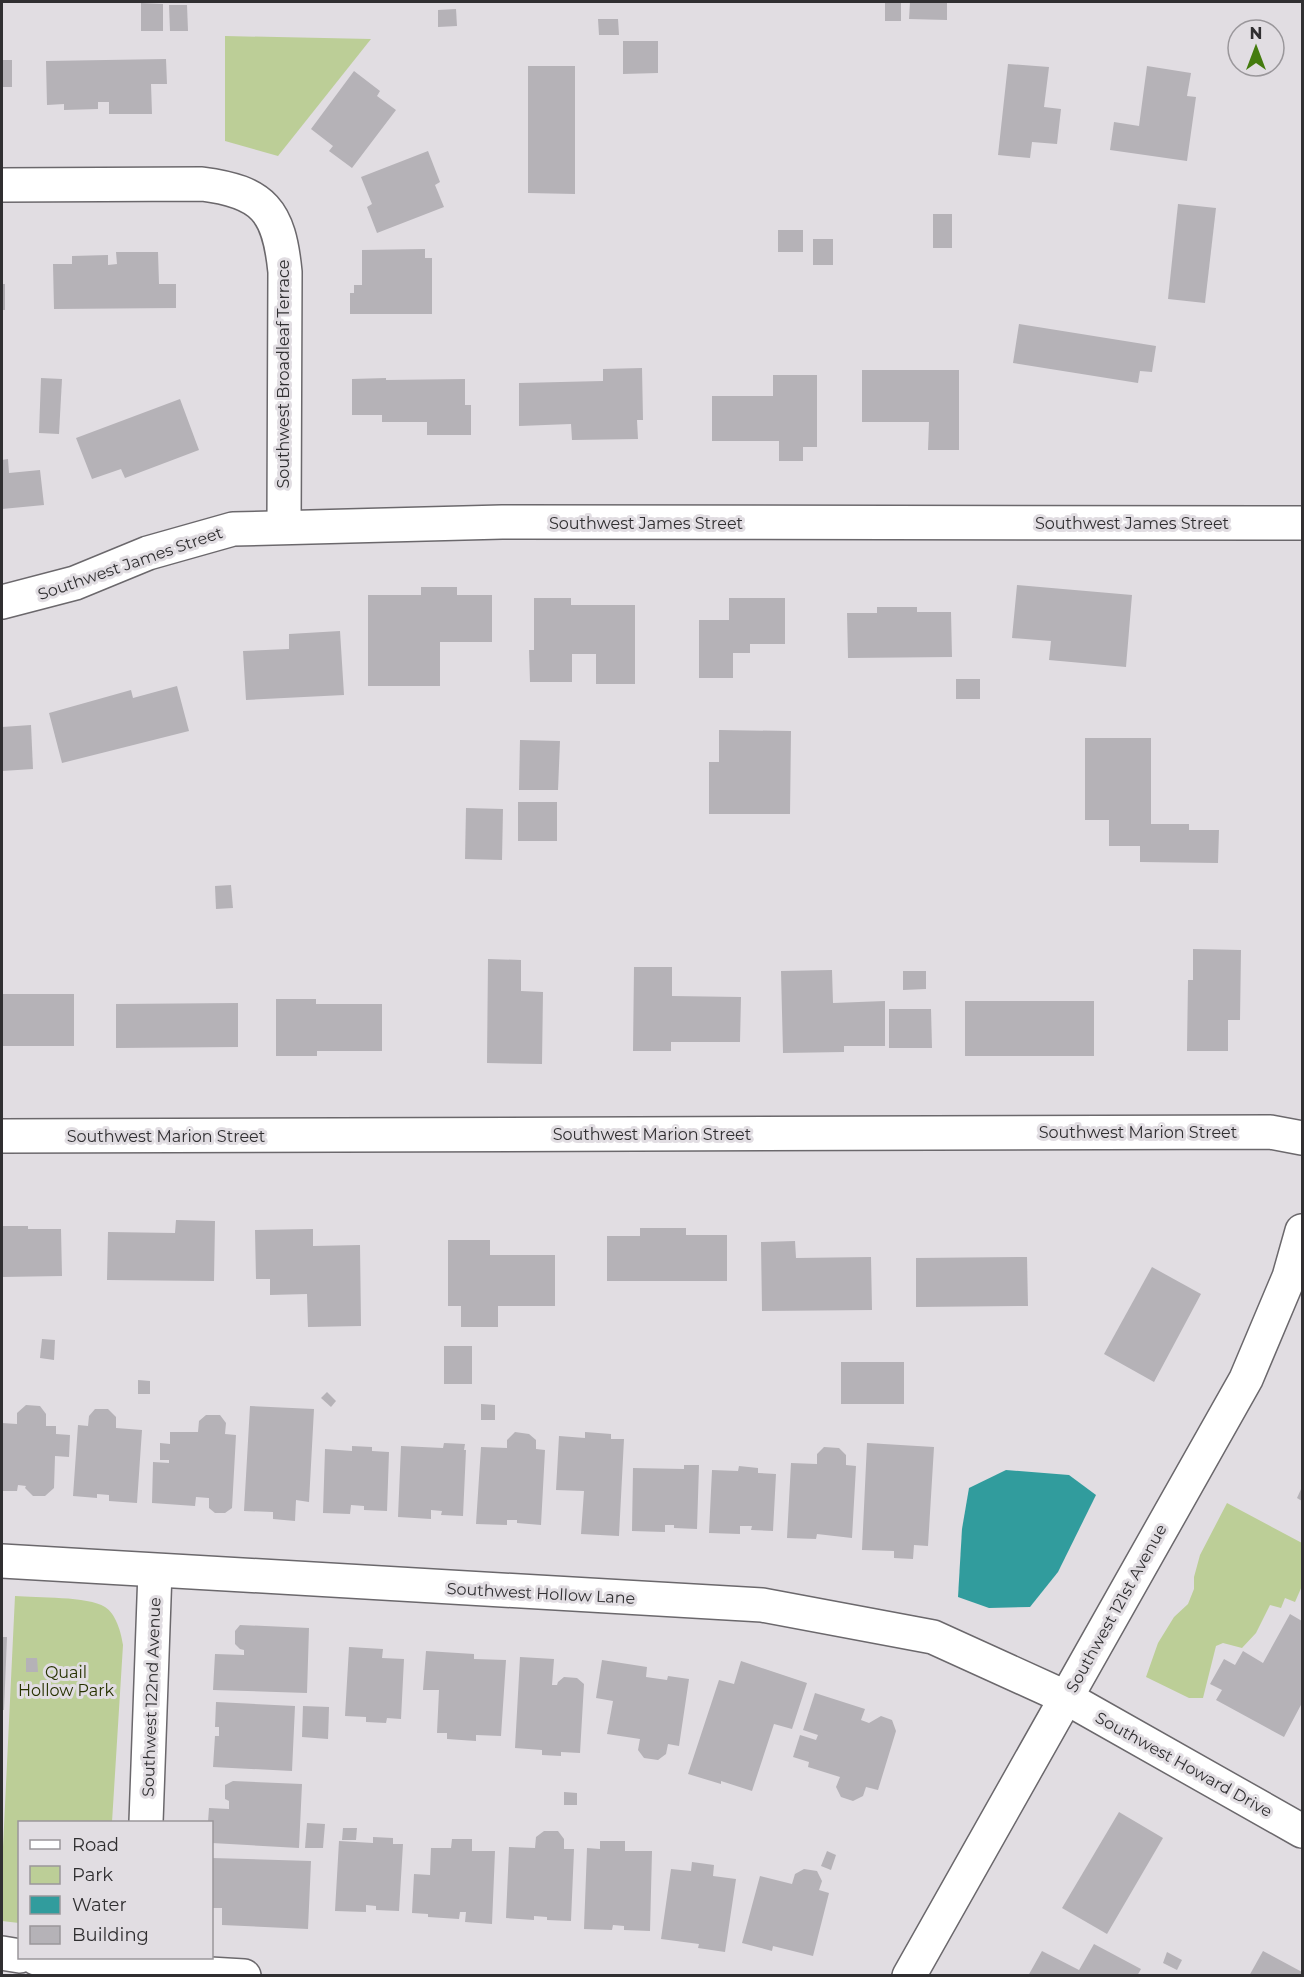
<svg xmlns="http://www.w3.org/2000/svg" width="1304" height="1977" font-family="Montserrat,sans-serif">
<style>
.green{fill:#bcce97}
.water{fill:#319c9d}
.building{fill:#b5b2b7}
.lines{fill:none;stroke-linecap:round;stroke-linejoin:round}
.minor-casing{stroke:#6b686c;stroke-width:36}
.secondary-casing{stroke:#6b686c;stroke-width:36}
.minor{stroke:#fff;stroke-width:33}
.secondary{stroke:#fff;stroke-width:33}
.labels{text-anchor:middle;stroke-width:6;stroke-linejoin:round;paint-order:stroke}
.street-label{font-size:16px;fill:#302f31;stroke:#e1dde2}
.park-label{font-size:16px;fill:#273200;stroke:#e1dde2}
</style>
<rect width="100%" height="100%" fill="#e1dde2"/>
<!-- green -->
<g class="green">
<path d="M225 36 371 39 278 156 225 141Z"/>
<path d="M1227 1503 1302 1543V1586L1295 1602 1285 1598 1281 1608 1270 1605 1256 1633 1242 1648 1223 1643 1216 1646 1203 1698H1189L1146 1677 1158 1643 1174 1617 1188 1604 1194 1589V1577L1200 1555Z"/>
<path d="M15 1596C37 1598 88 1596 105 1607 116 1614 121 1632 123 1645L112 1822H20L19 1923 2 1921V1868Z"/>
</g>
<!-- water -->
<path class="water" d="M1006 1470 1069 1475 1096 1495 1058 1572 1030 1607 989 1608 958 1597 962 1529 969 1488Z"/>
<!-- building -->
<g class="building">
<rect x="885" y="2" width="16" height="19"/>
<path d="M910 2H947V20L909 19Z"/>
<path d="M141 3 163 4V31H141Z"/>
<path d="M169 5H187L188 31H170Z"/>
<path d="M456 9 457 26 438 27V10Z"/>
<path d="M598 19H618L619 35H599Z"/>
<path d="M623 41H658V73L623 74Z"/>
<path d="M166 59 167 84H151L152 114H109V102H98V109L64 110V104L47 105 46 61Z"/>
<rect x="2" y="60" width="10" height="27"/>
<path d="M1008 64 1049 67 1044 107 1061 109 1057 144 1032 142 1030 158 998 155Z"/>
<path d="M528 66H575V194L528 193Z"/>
<path d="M1147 66 1191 73 1187 96 1196 97 1187 161 1110 150 1114 122 1139 126Z"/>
<path d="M354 71 380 91 377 96 396 110 352 168 329 151 333 146 311 129Z"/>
<path d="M428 151 440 182 435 185 444 207 377 233 367 207 372 204 361 177Z"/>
<path d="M1178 204 1216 208 1205 303 1168 299Z"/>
<rect x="933" y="214" width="19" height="34"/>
<rect x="778" y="230" width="25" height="22"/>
<rect x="813" y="239" width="20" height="26"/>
<path d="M425 249V258H432V314H350V293H354V285H362V250Z"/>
<path d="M116 252H158L159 284H176V308L54 309 53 264H72V256L108 255V265L117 264Z"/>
<rect x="2" y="284" width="3" height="26"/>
<path d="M1019 324 1156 346 1152 372 1140 371 1138 383 1013 363Z"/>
<path d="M642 368 643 420H637L638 439 572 440 571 424 519 426V383L603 381V369Z"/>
<path d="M862 370H959V450H928L929 422H862Z"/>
<path d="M773 375H817V447H803V461H779V441H712V396H773Z"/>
<path d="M41 378 62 379 59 434 39 433Z"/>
<path d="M386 378V380L465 379V405H471V435H427V422H382V415H352V379Z"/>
<path d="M180 399 199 450 125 478 121 469 92 479 76 438Z"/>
<path d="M8 459 9 473 40 470 44 505 2 509V460Z"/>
<path d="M1017 585 1132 595 1126 667 1049 660 1051 641 1012 638Z"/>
<path d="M421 587H457V595H492V642H440V686H368V595H421Z"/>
<path d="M534 598H571V605H635V684H596V654H572V682H530L529 650H534Z"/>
<path d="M729 598H785V644H750V653H733V678H699V620H729Z"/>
<path d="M877 607H917V612H951L952 657 848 658 847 613H877Z"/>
<path d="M340 631 344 695 246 700 243 651 289 649V634Z"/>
<rect x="956" y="679" width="24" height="20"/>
<path d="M177 686 189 731 62 763 49 713 131 690 133 698Z"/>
<path d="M31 725 33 769 2 771V727Z"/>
<path d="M719 730 791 731 790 814H709V762H719Z"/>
<path d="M1085 738H1151V824H1189V830H1219L1218 863 1140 862V846H1109V820H1085Z"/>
<path d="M520 740 560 741 558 790H519Z"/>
<rect x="518" y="802" width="39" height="39"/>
<path d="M466 808 503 809 502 860 465 859Z"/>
<path d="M231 885 233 908 216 909 215 886Z"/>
<path d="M1193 949 1241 950 1240 1020H1228V1051H1187L1188 980H1193Z"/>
<path d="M488 959 521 960V991L543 992 542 1064 487 1063Z"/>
<path d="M634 967H672V996L741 997 740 1042H671V1051H633Z"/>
<path d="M832 970 833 1003 885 1001V1046H844V1052L783 1053 781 971Z"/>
<path d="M903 971H926V989L903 990Z"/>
<rect x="2" y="994" width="72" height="52"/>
<path d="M276 999H316V1004H382V1051H317V1056H276Z"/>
<rect x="965" y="1001" width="129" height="55"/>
<path d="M238 1003V1047L116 1048V1004Z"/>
<path d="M889 1009H931L932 1048H889Z"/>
<path d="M176 1220 215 1221 214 1281 107 1280 108 1232 175 1233Z"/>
<path d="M2 1226H28V1229H61L62 1276 2 1277Z"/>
<path d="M640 1228H686V1235H727V1281H607V1236H640Z"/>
<path d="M313 1229V1246L360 1245 361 1326 308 1327 307 1294 270 1295V1279H256L255 1230Z"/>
<path d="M448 1240H490V1255H555V1306H498V1327H461V1306H448Z"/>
<path d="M795 1241 796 1258 871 1257 872 1310 762 1311 761 1242Z"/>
<path d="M1027 1257 1028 1306 916 1307V1258Z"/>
<path d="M1152 1267 1201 1294 1154 1382 1104 1354Z"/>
<path d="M42 1339 55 1340 54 1360 40 1358Z"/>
<rect x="444" y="1346" width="28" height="38"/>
<rect x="841" y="1362" width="63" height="42"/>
<path d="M138 1380 150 1381V1394H138Z"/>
<path d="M327 1392 336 1401 331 1407 321 1398Z"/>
<path d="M481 1404 495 1405V1420H481Z"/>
<path d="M26 1405 40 1406 46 1414V1426H56V1434L70 1435 69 1457 55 1456 54 1488 45 1496H33L25 1488 26 1486 18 1485 17 1491H2V1423L17 1424V1413Z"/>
<path d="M250 1406 314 1409 309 1502 296 1500 295 1521 273 1519V1512L244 1511Z"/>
<path d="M95 1409H108L116 1417V1428L142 1430 137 1503 109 1501V1495L97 1494V1498L73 1496 78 1425 88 1426 89 1416Z"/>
<path d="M206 1415H220L226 1423 225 1434 236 1435 232 1508 225 1513H215L209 1508V1498L196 1497 195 1506 152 1503 153 1462 169 1463V1460H160V1443L170 1444V1432H198L199 1421Z"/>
<path d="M515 1432 529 1434 536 1440V1449L545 1450 541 1525 517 1523V1520H507V1525L476 1524 481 1447 507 1448V1440Z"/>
<path d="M585 1432 611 1434V1439H624L619 1536 581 1534 584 1491 556 1490 559 1436 585 1438Z"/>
<path d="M444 1443 465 1444 464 1450H466L463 1516 441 1515 442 1511 431 1510V1519L398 1517 401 1446 443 1448Z"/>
<path d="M867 1443 934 1447 928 1546 914 1545 913 1559 894 1558V1551L862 1550Z"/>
<path d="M352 1446 372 1447V1451L389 1452 387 1511 364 1510V1506L351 1505 350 1514 323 1513 325 1449 352 1451Z"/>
<path d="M824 1447 839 1448 846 1455V1465L856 1466 852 1538 817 1534 816 1539 787 1538 791 1463 817 1464V1454Z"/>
<path d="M684 1465H699L697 1529 674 1528V1525H665V1532L632 1531 633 1468 684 1469Z"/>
<path d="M739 1466 758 1468V1473L776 1474 773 1531 751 1530 752 1526H740V1534L709 1533 712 1470 738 1471Z"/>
<path d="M1302 1487V1501L1297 1498Z"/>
<path d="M1290 1614 1302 1621V1703L1284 1737 1216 1700 1222 1690 1210 1684 1224 1659 1235 1665 1243 1651 1263 1663Z"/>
<path d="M240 1625 309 1628 307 1693 213 1690 215 1654 244 1655V1650L240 1649 235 1644V1631Z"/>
<path d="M2 1637H7L4 1710H2Z"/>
<path d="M349 1647 383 1649 382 1658 404 1659 401 1719 387 1718 386 1723 366 1722V1717L345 1716Z"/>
<path d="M426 1651 474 1654V1659L506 1660 501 1736 476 1735V1741L447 1739V1733H437L439 1690H423Z"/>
<path d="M520 1657 554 1659 552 1685H557L558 1682 564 1677 577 1678 584 1684 580 1753 561 1752V1756L542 1755V1750L515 1748Z"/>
<path d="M26 1658H37L38 1672H26Z"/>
<path d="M602 1660 647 1667 646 1677 667 1680 668 1676 689 1679 679 1746 668 1744 666 1754 658 1760 644 1758 638 1750 640 1739 607 1734 613 1701 596 1698Z"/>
<path d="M741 1661 807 1683 792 1729 774 1724 752 1791 721 1781V1784L688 1774 719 1680 734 1684Z"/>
<path d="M815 1693 865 1709 861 1720 869 1723 881 1716 892 1720 896 1731 878 1790 866 1787 863 1796 853 1801 841 1797 836 1787 840 1777 808 1767 809 1762 793 1757 800 1735 816 1740 818 1735 803 1730Z"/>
<path d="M216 1702 295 1706 292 1771 213 1767 215 1736H219V1727H215Z"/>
<path d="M303 1706 329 1707 328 1739 302 1737Z"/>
<path d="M233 1781 302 1784 299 1848 212 1843V1822H208L209 1808 229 1809V1801L225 1799V1785Z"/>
<path d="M564 1792 577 1793V1805H564Z"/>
<path d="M1119 1812 1163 1838 1107 1934 1062 1908Z"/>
<path d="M307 1823 325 1824 323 1848H305Z"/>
<path d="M343 1828H357L356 1840H342Z"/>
<path d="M544 1831H558L564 1839V1849H574L571 1921 547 1920V1917L534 1916V1920L506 1918 509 1847 535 1848 536 1837Z"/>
<path d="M373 1837 393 1838V1844H403L399 1911 376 1910V1906L366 1905V1912L335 1911 339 1841 373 1843Z"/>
<path d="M452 1839H472V1851H495L492 1924 465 1922 466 1912H460L459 1919 428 1917V1914L412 1913 414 1874 430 1875 431 1848H451Z"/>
<path d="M600 1841H625V1851H652L650 1931 624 1930V1926L613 1925 612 1930 584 1929 587 1848 600 1849Z"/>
<path d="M827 1851 836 1855 831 1870 821 1866Z"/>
<path d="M212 1858 311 1861 308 1929 222 1925V1908H212Z"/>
<path d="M692 1862 714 1865 713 1876 736 1879 725 1952 698 1948 699 1944 661 1939 671 1869 691 1871Z"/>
<path d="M804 1869 817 1871 822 1881 819 1890 829 1893 813 1956 773 1946 772 1951 742 1943 760 1876 792 1884 795 1874Z"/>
<path d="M1094 1944 1141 1969 1137 1976H1028L1042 1951 1079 1970Z"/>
<path d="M1263 1951 1302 1972V1976H1249Z"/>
<path d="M1167 1952 1182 1960 1177 1970 1163 1963Z"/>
</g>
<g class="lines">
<defs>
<g id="minor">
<path d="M2 185 202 184C264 192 279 211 285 272L284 526"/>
<path d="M2 602 75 583 148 553 233 529 502 522 1302 523"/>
<path d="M2 1136 1270 1132 1302 1138"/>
<path d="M2 1561 762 1605 933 1637 1065 1697 1302 1831"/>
<path d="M146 1822 155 1571"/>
<path d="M2 1953 20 1956"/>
<path d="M36 1958 141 1970 244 1976"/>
</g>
<path id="secondary" d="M909 1976 1246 1379 1289 1277 1302 1231"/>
</defs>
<!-- minor casing -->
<use href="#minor" class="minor-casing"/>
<!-- secondary casing -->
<use href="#secondary" class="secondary-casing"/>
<!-- minor -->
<use href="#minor" class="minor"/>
<!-- secondary -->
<use href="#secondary" class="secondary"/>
</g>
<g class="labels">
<!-- street labels -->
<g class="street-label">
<text transform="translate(283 374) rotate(-90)" y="6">Southwest Broadleaf Terrace</text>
<text x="646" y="529">Southwest James Street</text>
<text x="1132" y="529">Southwest James Street</text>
<text transform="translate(130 563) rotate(-19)" y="6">Southwest James Street</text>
<text x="1138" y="1138">Southwest Marion Street</text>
<text x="652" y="1140">Southwest Marion Street</text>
<text x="166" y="1142">Southwest Marion Street</text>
<text transform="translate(541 1593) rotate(3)" y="6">Southwest Hollow Lane</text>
<text transform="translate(1116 1608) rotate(-61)" y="6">Southwest 121st Avenue</text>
<text transform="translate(151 1697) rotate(-88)" y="6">Southwest 122nd Avenue</text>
<text transform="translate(1184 1764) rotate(29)" y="6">Southwest Howard Drive</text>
</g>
<!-- park labels -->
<g class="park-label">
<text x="66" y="1678">Quail<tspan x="66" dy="18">Hollow Park</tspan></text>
</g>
</g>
<!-- border -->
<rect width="1304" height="1977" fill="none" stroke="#302f31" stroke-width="6"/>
<!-- legend -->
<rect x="18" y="1821" width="195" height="138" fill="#e1dde2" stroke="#9a979b" stroke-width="1.5"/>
<rect x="30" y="1840" width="30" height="9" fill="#ffffff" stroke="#9a979b" stroke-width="1.5"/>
<text x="72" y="1851" font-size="18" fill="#302f31">Road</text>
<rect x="30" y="1866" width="30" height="18" fill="#bcce97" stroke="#9a979b" stroke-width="1.5"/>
<text x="72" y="1881" font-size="18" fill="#302f31">Park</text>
<rect x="30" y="1896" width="30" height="18" fill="#319c9d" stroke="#9a979b" stroke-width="1.5"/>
<text x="72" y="1911" font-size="18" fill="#302f31">Water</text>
<rect x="30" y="1926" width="30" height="18" fill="#b5b2b7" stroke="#9a979b" stroke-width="1.5"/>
<text x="72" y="1941" font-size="18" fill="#302f31">Building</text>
<!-- north arrow -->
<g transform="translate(1256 48)"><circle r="28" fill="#e1dde2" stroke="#9a979b" stroke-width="1.5"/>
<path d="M0-4.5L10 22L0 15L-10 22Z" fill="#447b0e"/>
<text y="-9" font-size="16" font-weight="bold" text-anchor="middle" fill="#302f31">N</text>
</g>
</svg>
